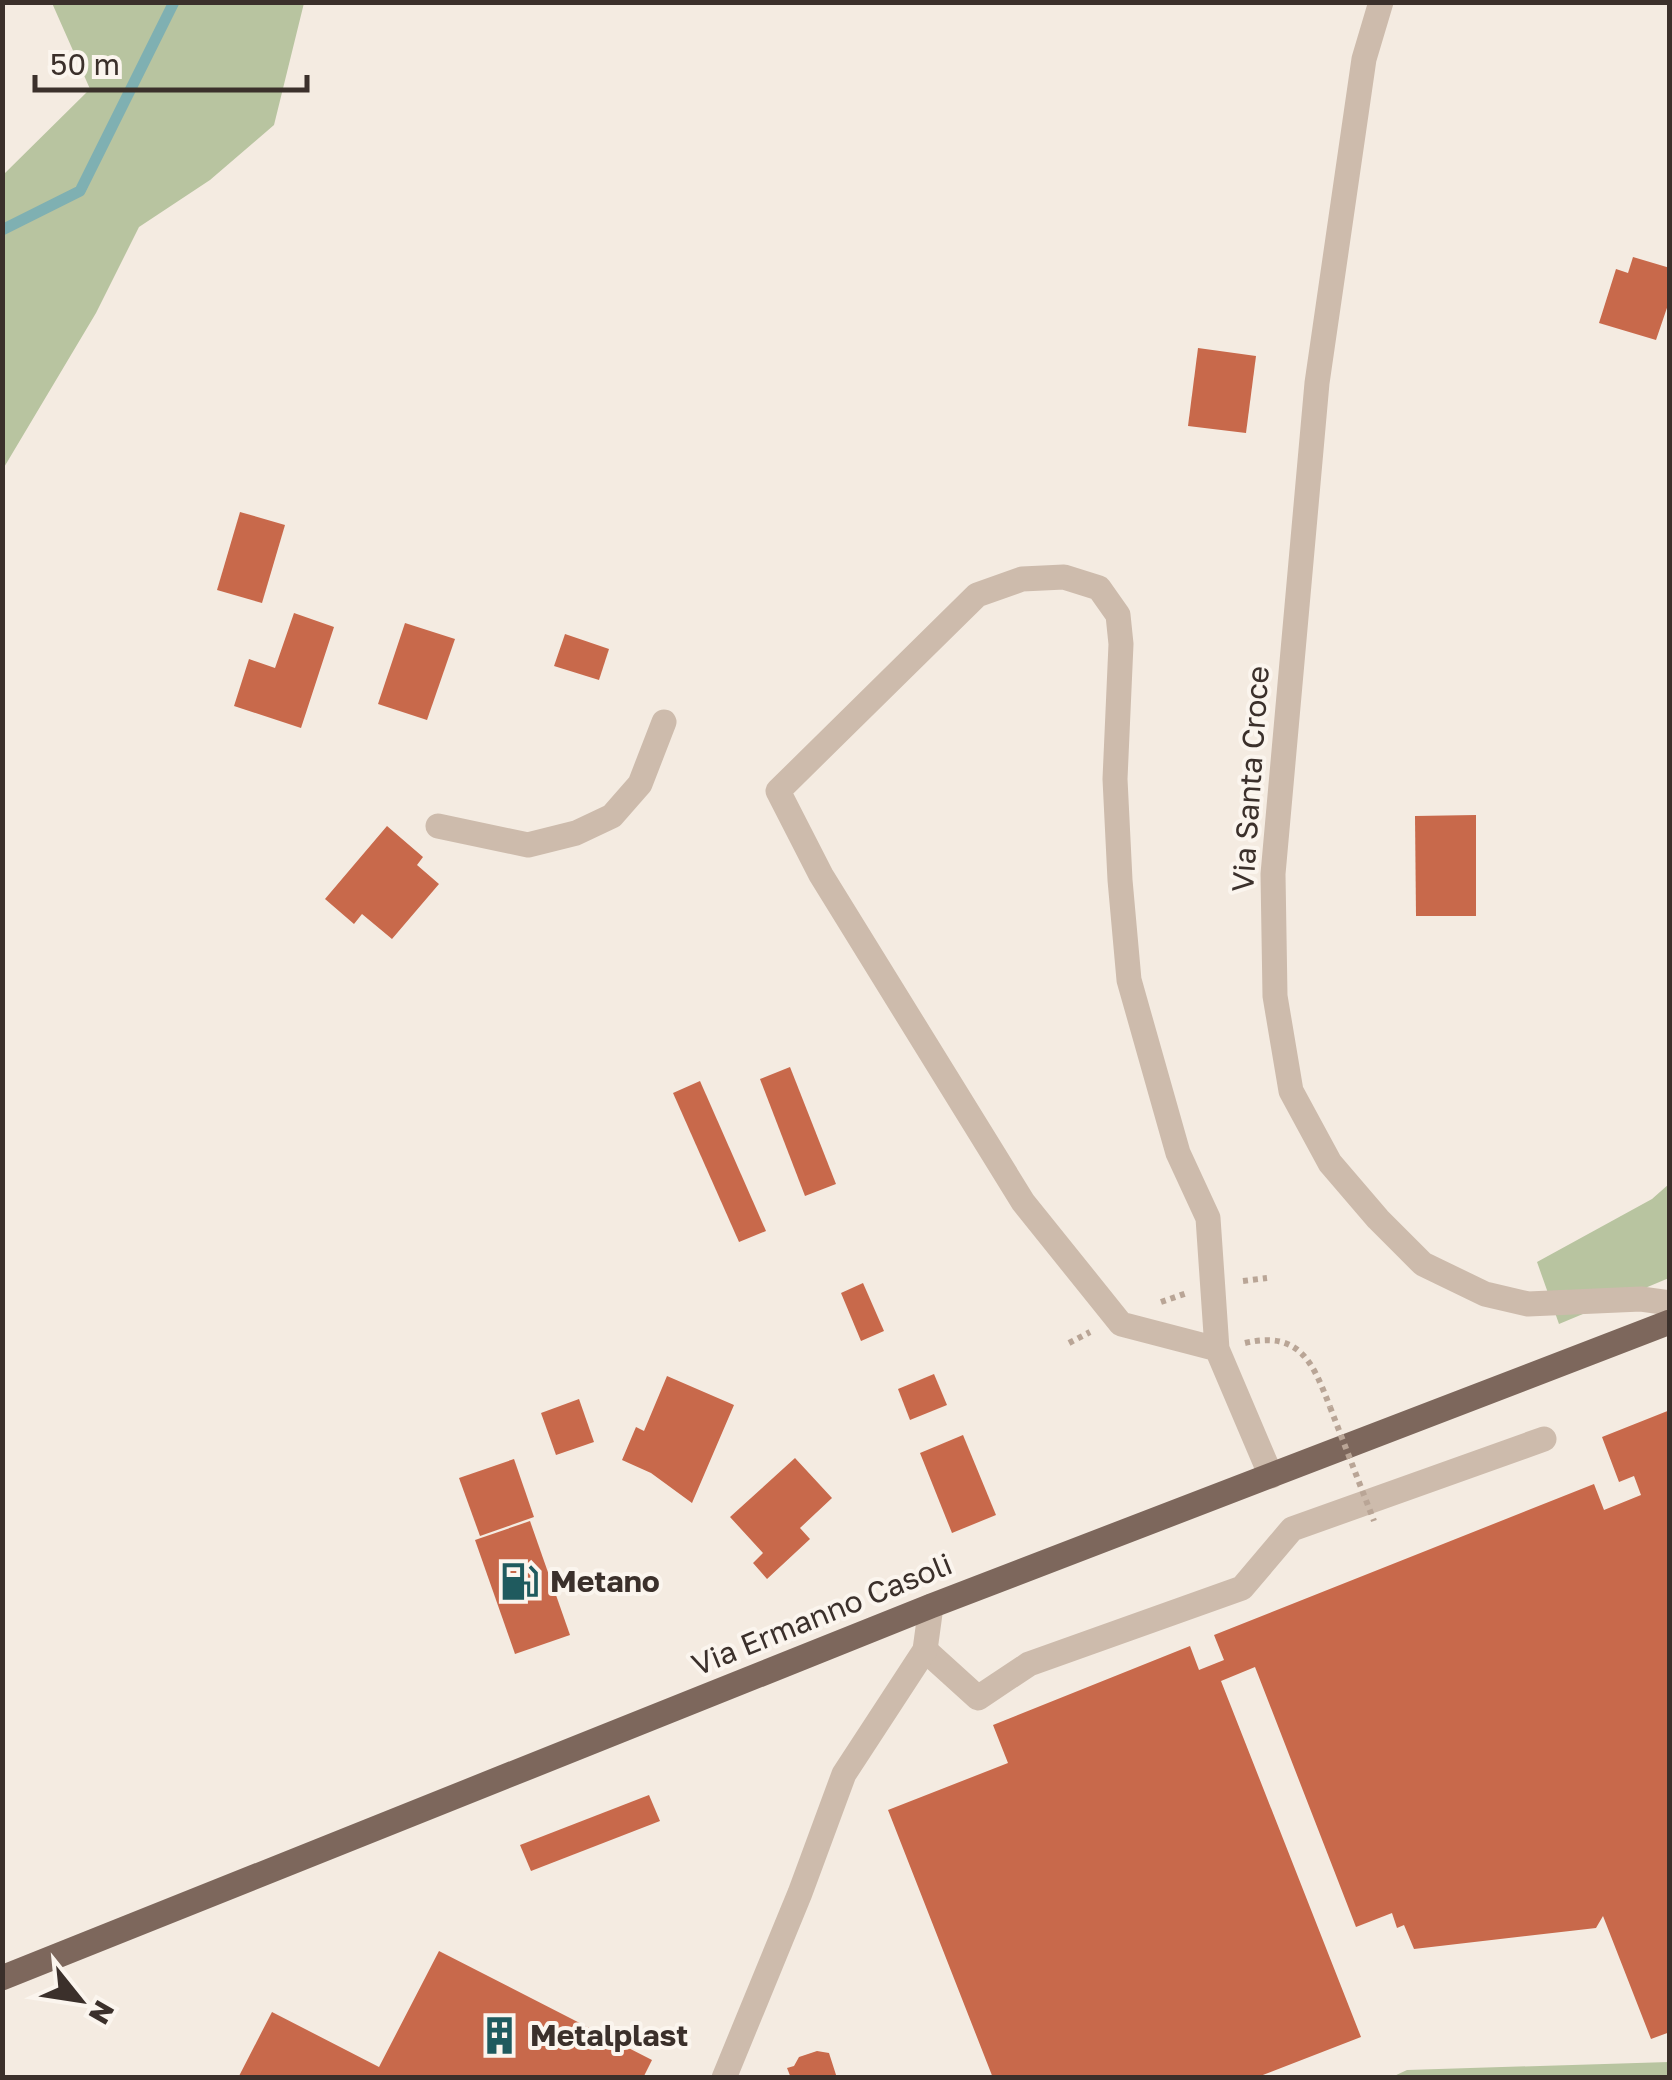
<svg xmlns="http://www.w3.org/2000/svg" width="1672" height="2080" font-family="'Golos Text',sans-serif">
<style>
.green{fill:#b8c4a0}
.lines{fill:none;stroke-linecap:round;stroke-linejoin:round}
.stream{stroke:#7fb0b2;stroke-width:11}
.building{fill:#c8694b}
.path{stroke:#b9a596;stroke-width:6;stroke-dasharray:5 5;stroke-linecap:butt}
.minor{stroke:#cdbbac;stroke-width:25}
.major{stroke:#7d675c;stroke-width:25}
.path-bridge{stroke:#b9a596;stroke-width:6;stroke-dasharray:5 5;stroke-linecap:butt}
.labels{text-anchor:middle;stroke-width:8;stroke-linejoin:round;paint-order:stroke}
.street-label{font-size:30px;fill:#3b302b;stroke:#fbf5ee}
.poi-label{font-size:30px;font-weight:bold;fill:#3b302b;stroke:#fbf5ee;text-anchor:start}
</style>
<rect width="100%" height="100%" fill="#f4ebe1"/>
<!-- green -->
<g class="green">
<path d="M52 3H304L274 125 210 180 139 227 96 313 3 469V175L90 89Z"/>
<path d="M1669 1184V1278L1559 1324 1537 1262 1652 1199Z"/>
<path d="M1669 2062V2077H1392L1407 2070Z"/>
</g>
<g class="lines">
<!-- stream -->
<path class="stream" d="M2 230 80 191 174 2"/>
</g>
<!-- building -->
<g class="building">
<path d="M1633 257 1670 268V299L1656 340 1599 323 1616 269 1628 273Z"/>
<path d="M1198 348 1256 356 1246 433 1188 426Z"/>
<path d="M240 512 285 525 262 603 217 590Z"/>
<path d="M294 613 334 627 301 728 234 706 249 659 275 668Z"/>
<path d="M405 623 455 639 427 720 378 704Z"/>
<path d="M565 634 609 649 599 680 554 666Z"/>
<path d="M1476 815V916H1416L1415 816Z"/>
<path d="M387 826 423 857 417 865 439 884 392 939 362 914 354 924 325 899Z"/>
<path d="M790 1067 836 1184 805 1196 760 1079Z"/>
<path d="M700 1081 766 1231 739 1242 673 1093Z"/>
<path d="M863 1283 884 1331 861 1341 841 1293Z"/>
<path d="M934 1374 947 1405 910 1420 898 1389Z"/>
<path d="M667 1376 734 1405 692 1503 651 1473 622 1460 636 1427 644 1431Z"/>
<path d="M579 1399 594 1442 556 1455 541 1413Z"/>
<path d="M1670 1410V2032L1651 2039 1603 1916 1596 1928 1414 1949 1404 1925 1397 1928 1392 1913 1356 1927 1255 1667 1221 1681 1361 2037 1255 2078H993L888 1810 1008 1763 993 1725 1190 1646 1199 1670 1224 1660 1214 1635 1594 1484 1604 1510 1641 1495 1634 1476 1619 1482 1602 1437Z"/>
<path d="M963 1435 996 1515 952 1533 920 1453Z"/>
<path d="M795 1458 832 1498 800 1528 810 1539 767 1579 753 1563 763 1553 730 1517Z"/>
<path d="M514 1459 534 1517 480 1536 459 1478Z"/>
<path d="M530 1521 570 1635 515 1654 475 1540Z"/>
<path d="M649 1795 660 1821 531 1871 520 1845Z"/>
<path d="M439 1951 652 2060 643 2078H238L272 2012 379 2067Z"/>
<path d="M817 2051 829 2053 837 2078H791L787 2068 794 2066 799 2057Z"/>
</g>
<g class="lines">
<!-- path -->
<g class="path">
<path d="M1243 1281 1267 1278"/>
<path d="M1161 1302 1187 1293"/>
<path d="M1069 1343 1090 1332"/>
<path d="M1245 1343C1300 1330 1313 1363 1330 1407"/>
</g>
<!-- minor -->
<g class="minor">
<path d="M1381 2 1364 59 1317 383 1273 874 1275 996 1291 1091 1330 1163 1378 1219 1423 1264 1485 1294 1528 1304 1641 1299 1670 1303"/>
<path d="M438 826 528 845 576 833 612 816 640 784 664 722"/>
<path d="M1217 1349 1121 1324 1023 1202 821 875 778 791 977 595 1022 579 1064 577 1099 588 1118 615 1121 644 1115 779 1120 880 1129 980 1178 1153 1208 1218 1217 1349 1271 1476"/>
<path d="M925 1650 978 1698 1029 1664 1242 1588 1292 1529 1544 1439"/>
<path d="M724 2078 800 1893 844 1774 925 1650 931 1606"/>
</g>
<!-- major -->
<path class="major" d="M2 1978 931 1606 1670 1322"/>
<!-- path-bridge -->
<path class="path-bridge" d="M1330 1407 1374 1521"/>
</g>
<!-- icons -->
<defs>
<symbol id="fuel-bare" viewBox="-9 -9 18 18"><path d="M-5.5-6h7V0h2V4h1.3V-2.5L3-4.5l.8-.8L6-3V5H2.5V1h-1V6h-7ZM-4.2-4.7v3.2H.2V-4.7Z" fill="#1f5a5e" stroke="#fbf5ee" stroke-width="2.5" paint-order="stroke"/></symbol>
<symbol id="building-bare" viewBox="-9 -9 18 18"><path d="M-4-6H4V6H1V3H-1V6H-4ZM-2.5-4.3h1.7v1.8h-1.7ZM.8-4.3h1.7v1.8H.8ZM-2.5-1h1.7V.8h-1.7ZM.8-1h1.7V.8H.8Z" fill="#1f5a5e" stroke="#fbf5ee" stroke-width="2.5" paint-order="stroke"/></symbol>
</defs>
<g fill-rule="evenodd">
<use href="#fuel-bare" x="492" y="1554" width="55" height="55"/>
<use href="#building-bare" x="472" y="2008" width="55" height="55"/>
</g>
<g class="labels">
<!-- street labels -->
<g class="street-label">
<text transform="translate(1251 779) rotate(-86)" y="10">Via Santa Croce</text>
<text transform="translate(822 1615) rotate(-22)" y="10">Via Ermanno Casoli</text>
</g>
<!-- poi labels -->
<g class="poi-label">
<text x="550" y="1592">Metano</text>
<text x="530" y="2046">Metalplast</text>
</g>
</g>
<!-- border -->
<rect width="1672" height="2080" fill="none" stroke="#3b302b" stroke-width="10"/>
<!-- north arrow -->
<g transform="translate(80 2000) rotate(120)" stroke="#fbf5ee" stroke-width="8" paint-order="stroke">
<path d="M0-8L18 38L0 25L-18 38Z" fill="#3b302b"/>
<text y="-15" font-size="28" font-weight="bold" text-anchor="middle" fill="#3b302b">N</text>
</g>
<!-- scale -->
<path d="M35 75v15h272v-15" fill="none" stroke="#3b302b" stroke-width="5"/>
<text x="50" y="75" font-size="30" fill="#3b302b" stroke="#fbf5ee" stroke-width="8" paint-order="stroke">50 m</text>
</svg>
